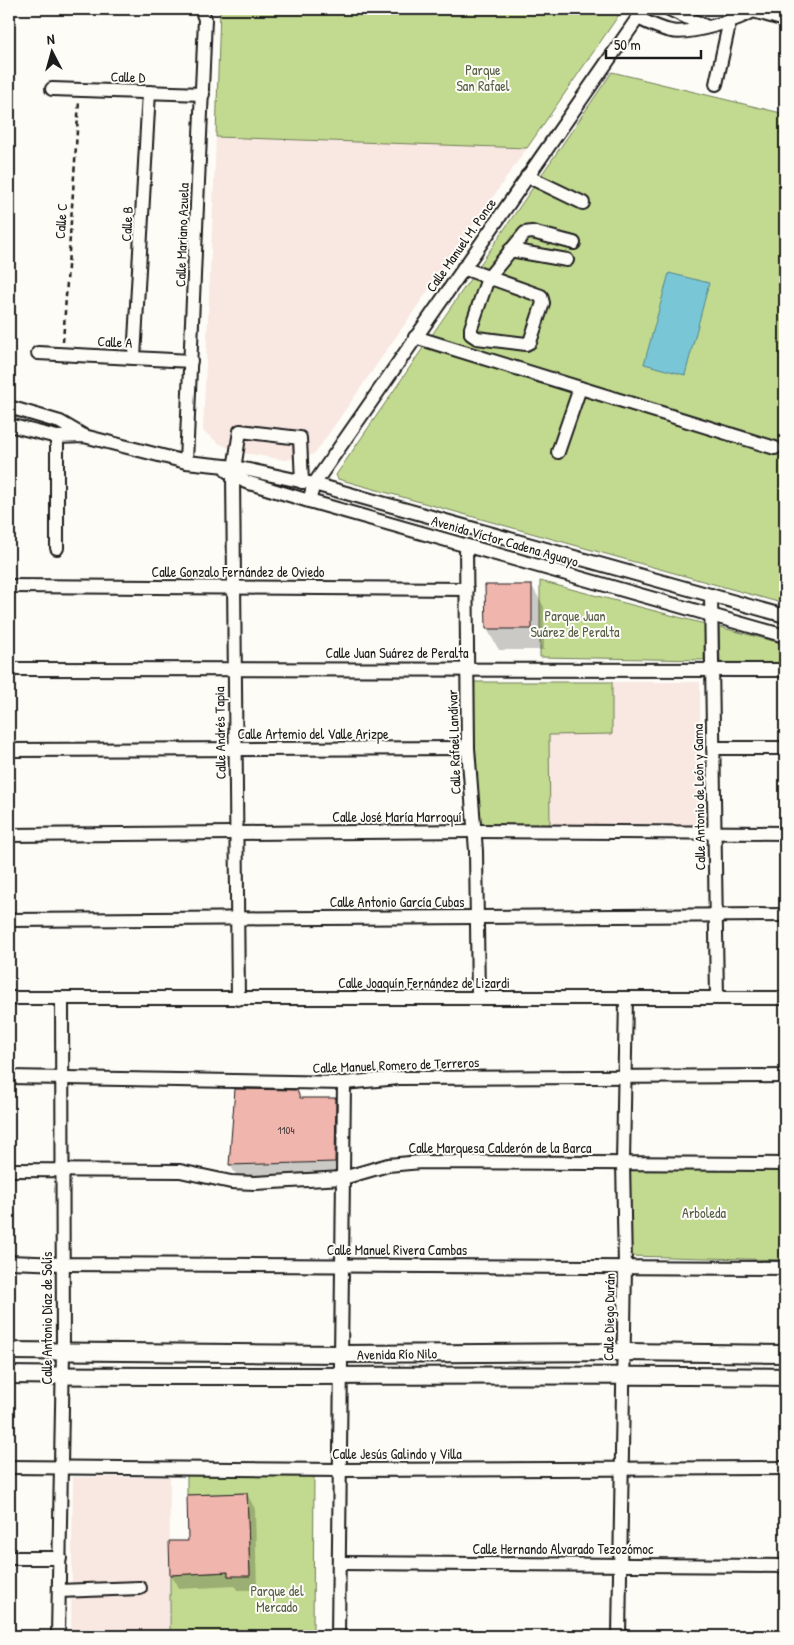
<svg xmlns="http://www.w3.org/2000/svg" width="794" height="1645" font-family="'Patrick Hand',sans-serif">
<style>
.built{fill:#f9e7e1}
.green{fill:#c2da90;stroke:#6f7b56}
.water{fill:#79c7d6;stroke:#54838c}
.shadow{fill:#0003}
.building{fill:#f0b5ad;stroke:#1c1c1c}
.lines{fill:none;stroke-linecap:round;stroke-linejoin:round}
.minor-casing{stroke:#1c1c1c;stroke-width:16}
.major-casing{stroke:#1c1c1c;stroke-width:20}
.path{stroke:#1c1c1c;stroke-width:2.5;stroke-dasharray:5 4;stroke-linecap:butt}
.minor{stroke:#fdfcf7;stroke-width:12}
.major{stroke:#fdfcf7;stroke-width:16}
.labels{text-anchor:middle;stroke-width:4;stroke-linejoin:round;paint-order:stroke}
.number-label{font-size:11px;fill:#514240}
.park-label{font-size:14px;fill:#565e45;stroke:#fdfcf7}
.street-label{font-size:14px;fill:#1c1c1c;stroke:#fdfcf7}
</style>
<rect width="100%" height="100%" fill="#fdfcf7"/>
<filter id="ink" filterUnits="userSpaceOnUse"><feTurbulence type="fractalNoise" baseFrequency=".02" numOctaves="2"/><feDisplacementMap in="SourceGraphic" scale="10" xChannelSelector="R" yChannelSelector="G"/><feConvolveMatrix kernelMatrix="1 2 1 2 8 2 1 2 1" color-interpolation-filters="sRGB"/></filter>
<g filter="url(#ink)">
<!-- built -->
<g class="built">
<path d="M216 137 527 148 316 452 308 457 285 460 238 452 220 444 203 431Z"/>
<path d="M612 682H700L701 824 550 825 549 734H612Z"/>
<path d="M73 1477H170L169 1635 71 1634Z"/>
</g>
<!-- green -->
<g class="green">
<path d="M220 9H623L527 148 216 137Z"/>
<path d="M612 72 785 114V604L338 479 336 475Z"/>
<path d="M540 581 705 624 704 660 540 657Z"/>
<path d="M719 627 785 644V668L720 663Z"/>
<path d="M472 682H612V734L549 735 550 825 478 824Z"/>
<path d="M627 1167 785 1169V1260L629 1256Z"/>
<path d="M314 1470 313 1633H336V1636H170V1575L228 1572V1576L250 1575 247 1493 187 1495V1472Z"/>
</g>
<!-- water -->
<path class="water" d="M669 273 709 283 685 375 644 364Z"/>
<!-- shadow -->
<g class="shadow">
<path d="M532 586 544 607V650H499L487 629Z"/>
<path d="M296 1092 301 1100 335 1099 343 1113V1176L239 1179 230 1165Z"/>
<path d="M247 1494 255 1509 257 1590H237L235 1586 179 1589 171 1575 170 1542H190Z"/>
</g>
<!-- building -->
<g class="building">
<path d="M485 585H532V629H486Z"/>
<path d="M235 1089 297 1090 300 1098H336L335 1162 229 1165Z"/>
<path d="M247 1493 250 1576H228V1572L170 1575 169 1541H188L187 1495Z"/>
</g>
<g class="lines">
<defs>
<g id="minor">
<path d="M669 9 707 27"/>
<path d="M753 11 785 20"/>
<path d="M638 18C648 23 660 29 671 31 689 35 740 20 756 9"/>
<path d="M716 84 730 20"/>
<path d="M52 89 203 94"/>
<path d="M527 176 583 203"/>
<path d="M510 250 567 260"/>
<path d="M463 268 541 296 543 303 530 342 526 344 477 338 471 334V328L488 278 525 233 532 232 574 243"/>
<path d="M415 337 775 448"/>
<path d="M38 353 191 361"/>
<path d="M134 358 149 92"/>
<path d="M9 407 60 422 84 436"/>
<path d="M9 425 57 437 84 436 186 462 235 467 314 484 785 616"/>
<path d="M57 437V548"/>
<path d="M558 452 580 388"/>
<path d="M186 462 205 19 201 9"/>
<path d="M227 471 246 482 309 501 785 636"/>
<path d="M309 501 314 484 644 9"/>
<path d="M466 546 468 748 476 851 478 998"/>
<path d="M9 586 467 589"/>
<path d="M711 595 717 998"/>
<path d="M9 669 785 670"/>
<path d="M713 748H785"/>
<path d="M9 750 468 748"/>
<path d="M9 835 474 831 785 833"/>
<path d="M9 920 785 915"/>
<path d="M9 998H785"/>
<path d="M238 999 233 475 240 431 300 438 302 482"/>
<path d="M9 1077 344 1083 399 1078 785 1076"/>
<path d="M9 1170 180 1171 231 1182 255 1183 343 1178 388 1165 421 1162 785 1164"/>
<path d="M9 1262 62 1264 785 1268"/>
<path d="M9 1467 340 1470 785 1468"/>
<path d="M9 1558H60"/>
<path d="M340 1563 785 1566"/>
<path d="M59 1591 140 1588"/>
<path d="M58 1636 63 1351 62 999"/>
<path d="M338 1636 344 1083"/>
<path d="M619 1636 625 1267 623 1162 626 998"/>
</g>
<g id="major">
<path d="M9 1351 342 1354 623 1352 785 1354"/>
<path d="M9 1375C268 1378 526 1373 785 1377"/>
</g>
</defs>
<!-- minor casing -->
<use href="#minor" class="minor-casing"/>
<!-- major casing -->
<use href="#major" class="major-casing"/>
<!-- path -->
<path class="path" d="M63 342 79 101"/>
<!-- minor -->
<use href="#minor" class="minor"/>
<!-- major -->
<use href="#major" class="major"/>
</g>
</g>
<g class="labels">
<!-- number labels -->
<g class="number-label">
<text x="286" y="1134">1104</text>
</g>
<!-- park labels -->
<g class="park-label">
<text x="483" y="75">Parque<tspan x="483" dy="16">San Rafael</tspan></text>
<text x="575" y="621">Parque Juan<tspan x="575" dy="16">Suárez de Peralta</tspan></text>
<text x="704" y="1218">Arboleda</text>
<text x="277" y="1596">Parque del<tspan x="277" dy="16">Mercado</tspan></text>
</g>
<!-- street labels -->
<g class="street-label">
<text transform="translate(128 77) rotate(2)" y="5">Calle D</text>
<text transform="translate(61 221) rotate(-86)" y="5">Calle C</text>
<text transform="translate(127 224) rotate(-87)" y="5">Calle B</text>
<text transform="translate(182 235) rotate(-88)" y="5">Calle Mariano Azuela</text>
<text transform="translate(461 245) rotate(-55)" y="5">Calle Manuel M. Ponce</text>
<text transform="translate(115 342) rotate(3)" y="5">Calle A</text>
<text transform="translate(505 541) rotate(16)" y="5">Avenida Víctor Cadena Aguayo</text>
<text x="238" y="577">Calle Gonzalo Fernández de Oviedo</text>
<text x="397" y="658">Calle Juan Suárez de Peralta</text>
<text transform="translate(220 733) rotate(-91)" y="5">Calle Andrés Tapia</text>
<text x="313" y="739">Calle Artemio del Valle Arizpe</text>
<text transform="translate(454 742) rotate(-92)" y="5">Calle Rafael Landívar</text>
<text transform="translate(699 797) rotate(-91)" y="5">Calle Antonio de León y Gama</text>
<text x="397" y="822">Calle José María Marroquí</text>
<text x="397" y="907">Calle Antonio García Cubas</text>
<text x="424" y="988">Calle Joaquín Fernández de Lizardi</text>
<text transform="translate(396 1065) rotate(-2)" y="5">Calle Manuel Romero de Terreros</text>
<text x="500" y="1153">Calle Marquesa Calderón de la Barca</text>
<text x="397" y="1255">Calle Manuel Rivera Cambas</text>
<text transform="translate(609 1317) rotate(-89)" y="5">Calle Diego Durán</text>
<text transform="translate(47 1318) rotate(-90)" y="5">Calle Antonio Díaz de Solís</text>
<text transform="translate(397 1354) rotate(-1)" y="5">Avenida Río Nilo</text>
<text x="397" y="1459">Calle Jesús Galindo y Villa</text>
<text x="563" y="1554">Calle Hernando Alvarado Tezozómoc</text>
</g>
</g>
<!-- margin -->
<rect width="794" height="1645" fill="none" stroke="#fdfcf7" stroke-width="30"/>
<rect x="15" y="15" width="764" height="1615" fill="none" stroke="#1c1c1c" stroke-width="2" filter="url(#ink)"/>
<!-- north arrow -->
<g transform="translate(52 52) rotate(354)" stroke="#fdfcf7" stroke-width="4" paint-order="stroke">
<path d="M0-4L9 19L0 12L-9 19Z" fill="#1c1c1c"/>
<text y="-8" font-size="14" font-weight="bold" text-anchor="middle" fill="#1c1c1c">N</text>
</g>
<!-- scale -->
<path d="M606 50v8h95v-8" fill="none" stroke="#1c1c1c" stroke-width="2.5"/>
<text x="614" y="50" font-size="15" fill="#1c1c1c" stroke="#fdfcf7" stroke-width="4" paint-order="stroke">50 m</text>
</svg>
